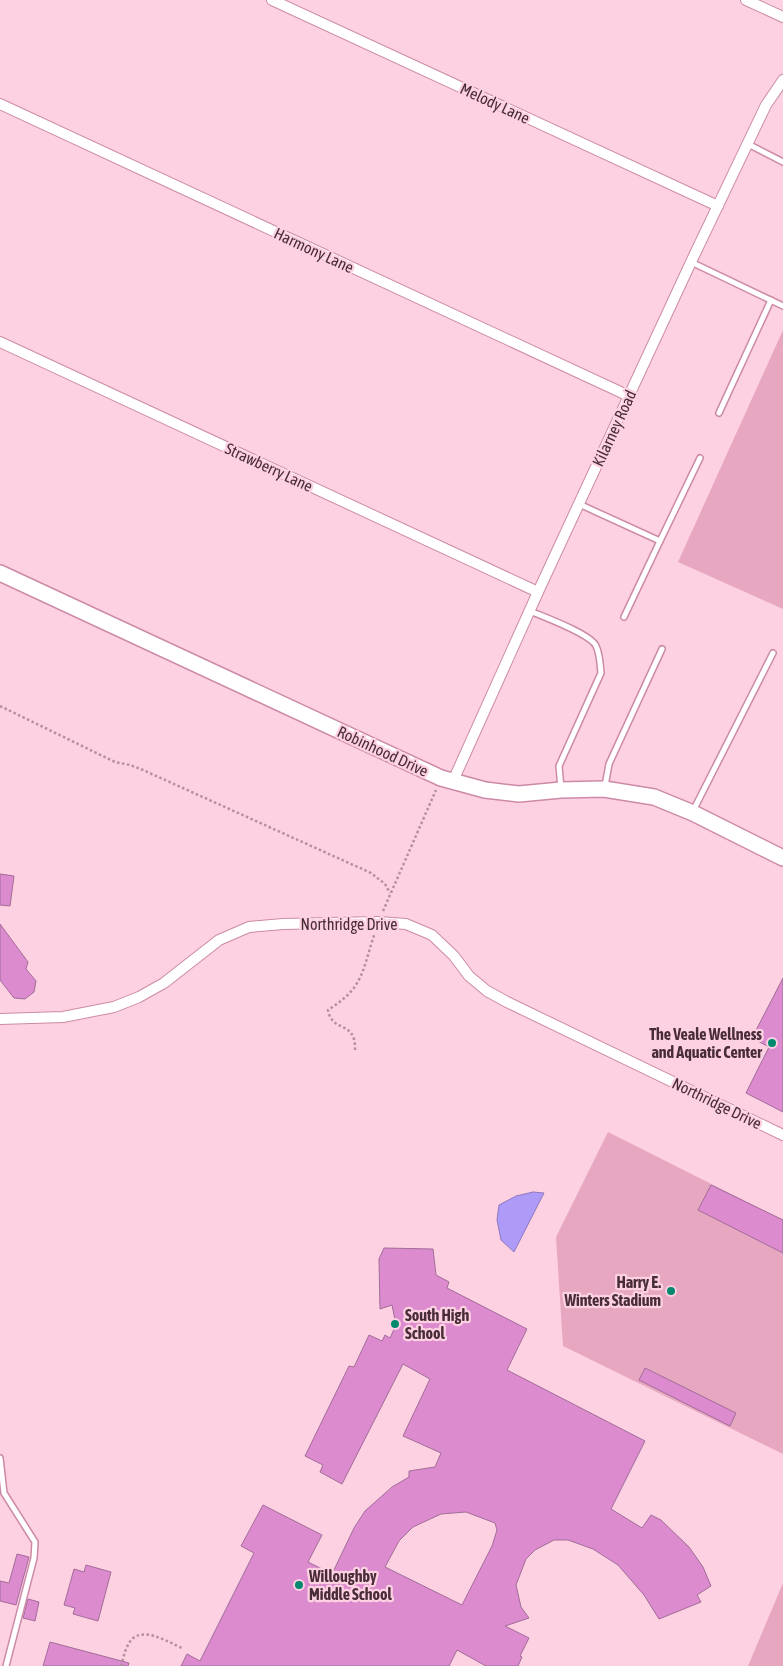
<svg xmlns="http://www.w3.org/2000/svg" width="783" height="1666" font-family="'Asap Condensed',sans-serif">
<style>
.green{fill:#e7a7c1}
.water{fill:#ae9af7;stroke:#8f79be}
.building{fill:#dc8bcf;stroke:#a16d98;fill-rule:evenodd}
.lines{fill:none;stroke-linecap:round;stroke-linejoin:round}
.lane-casing{stroke:#cd8aa6;stroke-width:8}
.street-casing{stroke:#cd8aa6;stroke-width:12}
.secondary-casing{stroke:#cd8aa6;stroke-width:18}
.path{stroke:#b58f9e;stroke-width:2.5;stroke-dasharray:2.5 2.5;stroke-linecap:butt}
.lane{stroke:#fff;stroke-width:5}
.street{stroke:#fff;stroke-width:10}
.secondary{stroke:#fff;stroke-width:15}
.poi-dot{fill:#02896f;stroke:#fdd1e2;stroke-width:2}
.labels{text-anchor:middle;stroke-width:4.5;stroke-linejoin:round;paint-order:stroke}
.street-label{font-size:16px;fill:#482c38;stroke:#fdd1e2}
.poi-label{font-size:16px;font-weight:bold;fill:#482c38;stroke:#fdd1e2;text-anchor:end}
</style>
<rect width="100%" height="100%" fill="#fdd1e2"/>
<!-- green -->
<g class="green">
<path d="M783 330V609L678 562Z"/>
<path d="M608 1132 783 1220V1454L563 1346 556 1237Z"/>
<path d="M783 1583V1666H748Z"/>
</g>
<!-- water -->
<path class="water" d="M533 1192 544 1193 514 1252 501 1240 497 1220 499 1205 516 1196Z"/>
<!-- building -->
<g class="building">
<path d="M0 874 14 876 10 906 0 905Z"/>
<path d="M0 924 28 962 26 969 36 981 34 992 25 999 14 998 0 980Z"/>
<path d="M783 978V1112L746 1093 769 1047 752 1038Z"/>
<path d="M711 1185 783 1220V1253L698 1210Z"/>
<path d="M384 1248 433 1249 436 1275 449 1282 447 1288 527 1329 507 1370 645 1441 611 1509 642 1528 651 1515 661 1520 689 1547 703 1567 711 1586 697 1595 701 1602 659 1619 644 1595 618 1565 593 1549 568 1540H554L535 1550 526 1559 516 1585 521 1607 529 1618 505 1626 529 1638 520 1656 522 1657 518 1666H486L457 1650 449 1666H181L187 1654 200 1661 254 1553 241 1546 263 1505 322 1535 308 1562 332 1574 354 1528 365 1511 392 1487 409 1477V1471L435 1467 441 1453 403 1436 430 1379 403 1364 342 1484 320 1472 323 1465 305 1456 349 1366 354 1367 369 1335 382 1341 385 1335 390 1338 396 1325 392 1305 380 1309 379 1259ZM466 1512 495 1523 497 1530 492 1546 462 1605 385 1567 399 1541 413 1527 441 1514Z"/>
<path d="M645 1368 736 1413 730 1426 639 1380Z"/>
<path d="M17 1554 29 1557 16 1605 0 1601V1581L9 1583Z"/>
<path d="M86 1565 111 1572 98 1621 73 1614 75 1608 64 1605 74 1569 84 1572Z"/>
<path d="M28 1599 39 1602 35 1621 23 1618Z"/>
<path d="M50 1642 129 1663 128 1666H43Z"/>
</g>
<g class="lines">
<defs>
<g id="lane">
<path d="M748 144 783 162"/>
<path d="M691 262 783 306"/>
<path d="M719 413 771 300"/>
<path d="M579 504 660 541 700 458"/>
<path d="M530 611C544 617 591 634 596 646 600 654 600 664 601 673L559 766 561 789"/>
<path d="M624 617 660 541"/>
<path d="M605 786 609 764 662 649"/>
<path d="M693 811 773 653"/>
<path d="M0 1458 4 1493 35 1542 34 1558 6 1666"/>
</g>
<g id="street">
<path d="M272 0 718 206"/>
<path d="M746 0 783 17"/>
<path d="M0 104 629 396"/>
<path d="M0 342 538 592"/>
<path d="M453 781 538 592 691 262 766 105 783 80"/>
<path d="M0 1019 63 1017 114 1007 139 997 164 983 219 940 249 927 283 924 378 922 406 924 432 935 454 956 469 976 487 991 507 1002 783 1135"/>
</g>
<path id="secondary" d="M0 573 441 778 485 790 519 794 561 790 604 789 654 797 693 813 783 858"/>
</defs>
<!-- lane casing -->
<use href="#lane" class="lane-casing"/>
<!-- street casing -->
<use href="#street" class="street-casing"/>
<!-- secondary casing -->
<use href="#secondary" class="secondary-casing"/>
<!-- path -->
<g class="path">
<path d="M0 706 115 762 130 765 143 770 371 873 385 884 390 893"/>
<path d="M383 911 436 790"/>
<path d="M355 1050C356 1019 332 1034 328 1010 337 1004 346 998 353 989 365 974 368 951 375 933"/>
<path d="M121 1666C123 1660 124 1653 127 1647 137 1622 166 1641 182 1648"/>
</g>
<!-- lane -->
<use href="#lane" class="lane"/>
<!-- street -->
<use href="#street" class="street"/>
<!-- secondary -->
<use href="#secondary" class="secondary"/>
</g>
<!-- markers -->
<g class="poi-dot">
<circle cx="772" cy="1043" r="5"/>
<circle cx="671" cy="1291" r="5"/>
<circle cx="395" cy="1324" r="5"/>
<circle cx="299" cy="1585" r="5"/>
</g>
<g class="labels">
<!-- street labels -->
<g class="street-label">
<text transform="translate(495 103) rotate(25)" y="6">Melody Lane</text>
<text transform="translate(314 250) rotate(25)" y="6">Harmony Lane</text>
<text transform="translate(614 428) rotate(-65)" y="6">Kilarney Road</text>
<text transform="translate(269 467) rotate(25)" y="6">Strawberry Lane</text>
<text transform="translate(383 751) rotate(25)" y="6">Robinhood Drive</text>
<text x="349" y="930">Northridge Drive</text>
<text transform="translate(717 1103) rotate(26)" y="6">Northridge Drive</text>
</g>
<!-- poi labels -->
<g class="poi-label">
<text x="762" y="1040">The Veale Wellness<tspan x="762" dy="18">and Aquatic Center</tspan></text>
<text x="661" y="1288">Harry E.<tspan x="661" dy="18">Winters Stadium</tspan></text>
<text x="405" y="1321" text-anchor="start">South High<tspan x="405" dy="18">School</tspan></text>
<text x="309" y="1582" text-anchor="start">Willoughby<tspan x="309" dy="18">Middle School</tspan></text>
</g>
</g>
</svg>
